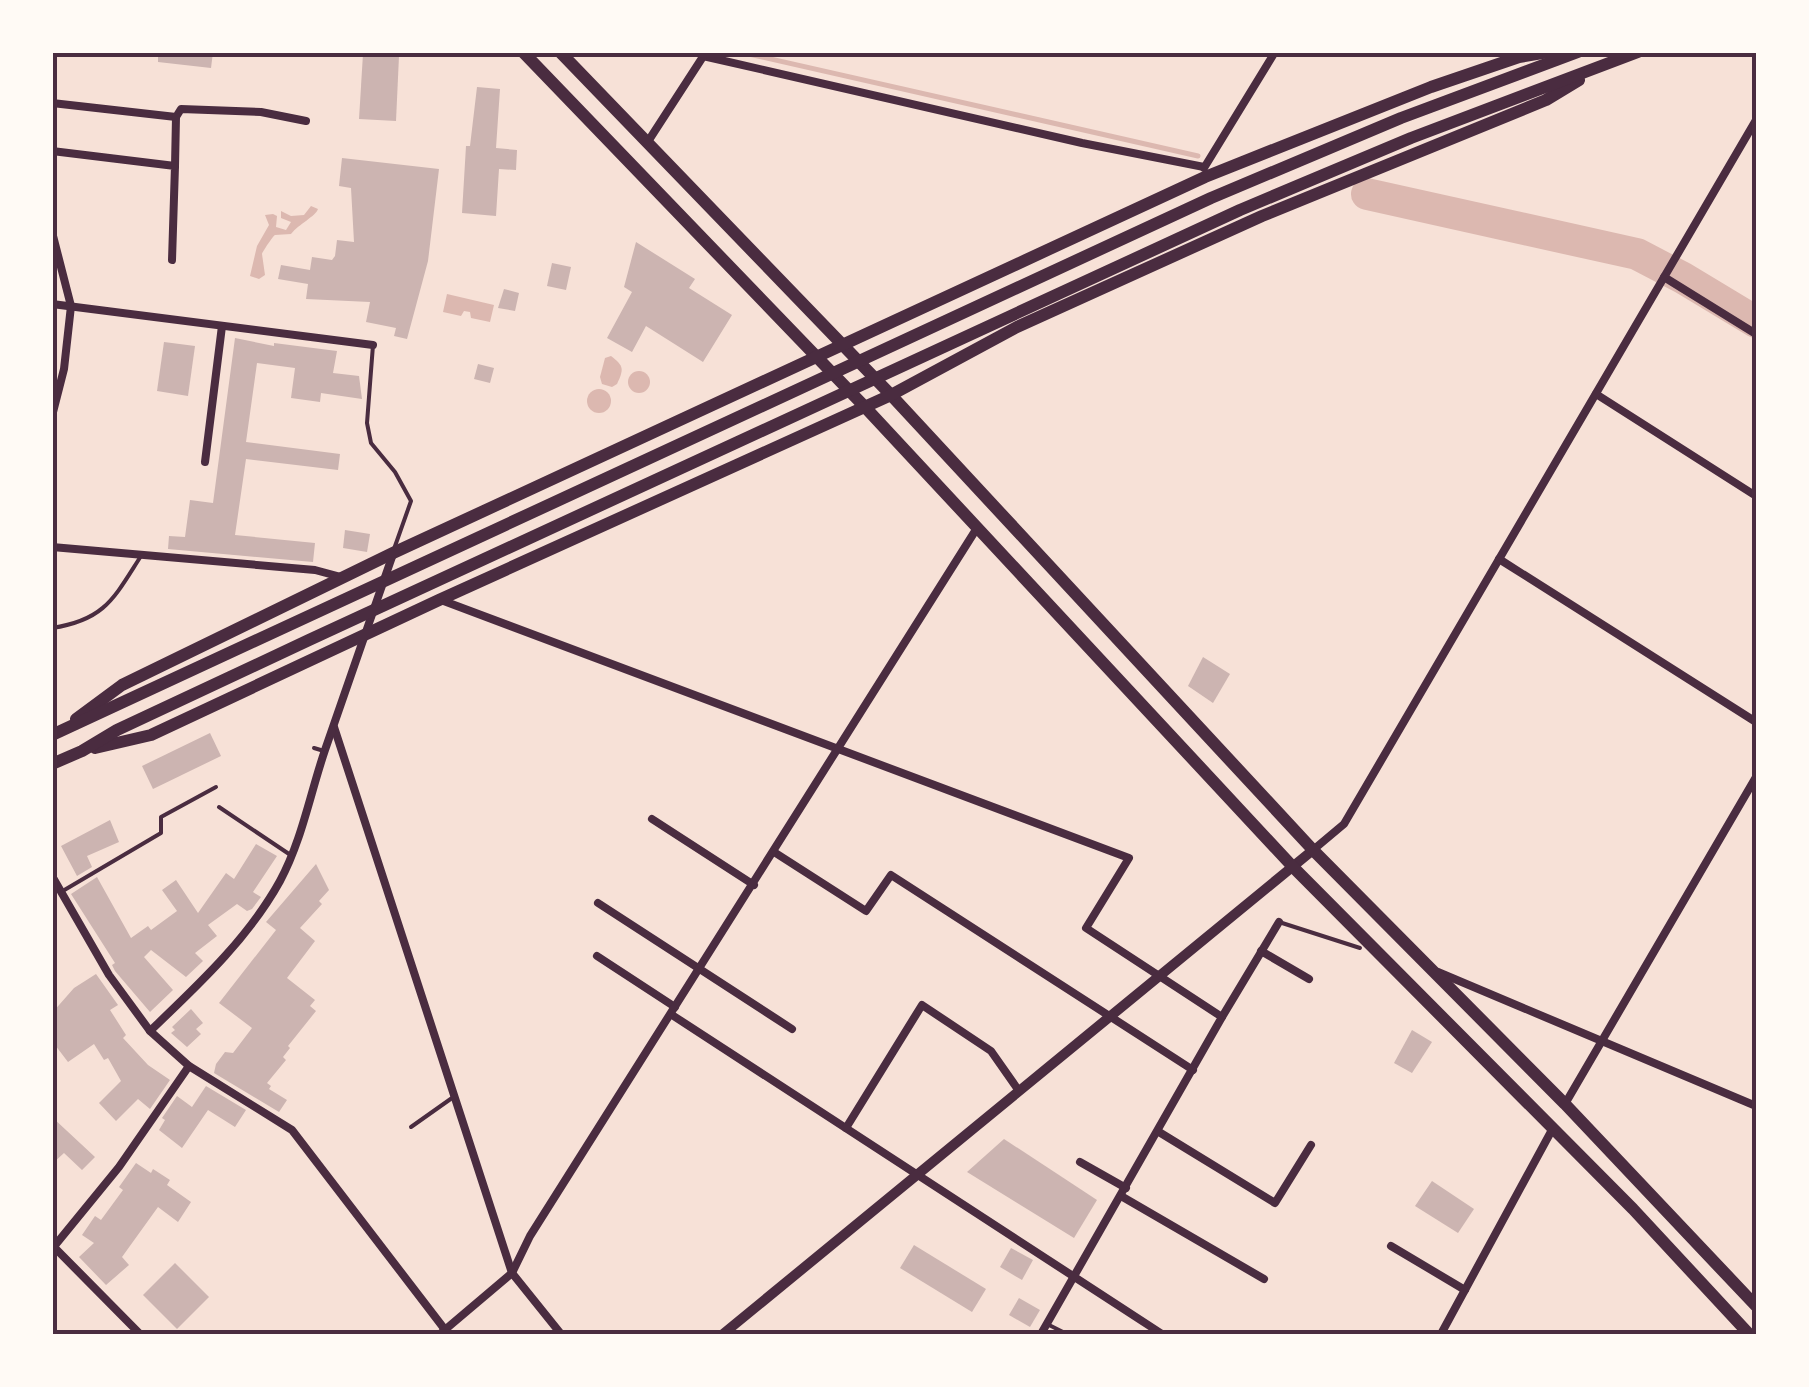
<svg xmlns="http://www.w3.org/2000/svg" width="1809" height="1387" font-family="Rubik,sans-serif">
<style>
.water{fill:#dcb8b0}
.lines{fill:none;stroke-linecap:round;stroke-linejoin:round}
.stream{stroke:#dcb8b0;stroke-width:5}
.river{stroke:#dcb8b0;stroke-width:32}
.building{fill:#ccb4b1}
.service{stroke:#4a2c40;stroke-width:4}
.minor{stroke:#4a2c40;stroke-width:8}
.tertiary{stroke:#4a2c40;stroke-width:10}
.trunk{stroke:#4a2c40;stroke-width:12}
.neatline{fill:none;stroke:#4a2c40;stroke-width:4}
</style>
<rect width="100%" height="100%" fill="#f7e1d7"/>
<!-- water -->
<g class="water">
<path d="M311 206 318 209C316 216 299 224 291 234L275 235C273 236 263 251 262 254L265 275 259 279 250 276 257 246 269 225 265 215 273 214 277 216 276 227 286 230 291 222 281 218V211L291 216 304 215Z"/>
<path d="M447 294 494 305 490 322 471 318 470 312 464 311 461 316 443 312Z"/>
<path d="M611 356C624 366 624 369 617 384L612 387 602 384 600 377 605 358Z"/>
<circle cx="639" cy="382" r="11"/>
<circle cx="599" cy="401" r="12"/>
</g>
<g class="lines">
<!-- stream -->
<path class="stream" d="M740 52 1198 156"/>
<!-- river -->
<path class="river" d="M1367 194 1637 254 1683 278 1756 322"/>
</g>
<!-- building -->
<g class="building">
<path d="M158 52H213L211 68 158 62Z"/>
<path d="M363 54 399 56 396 121 359 119Z"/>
<path d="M477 87 500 89 496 148 517 150 516 170 499 169 496 216 462 213 466 146H470Z"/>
<path d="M342 158 439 169 428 261 407 339 394 336 396 328 366 322 370 302 306 299 308 284 278 279 281 265 310 270 312 257 332 260 335 256 337 240 354 242 351 188 339 186Z"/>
<path d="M636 242 695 279 689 288 732 315 703 362 646 326 632 352 607 338 632 292 624 287Z"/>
<path d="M552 263 571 267 566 290 547 286Z"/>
<path d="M504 289 519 293 515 311 498 308Z"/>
<path d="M235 338 274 346V343L337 351 333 373 359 376 362 399 321 393 320 402 291 398 295 368 257 363 246 442 340 454 338 470 246 459 235 535 315 543 313 562 168 549 169 536 185 537 190 500 213 503Z"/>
<path d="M164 342 195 346 188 396 157 391Z"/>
<path d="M478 364 494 368 490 383 474 379Z"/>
<path d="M345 530 370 534 367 552 343 548Z"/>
<path d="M1203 657 1230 674 1213 703 1188 686Z"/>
<path d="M210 733 221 756 153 789 142 766Z"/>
<path d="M110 820 119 842 87 856 92 867 77 876 61 846Z"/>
<path d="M256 844 277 856 253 892 261 897 252 909 247 911 237 904 208 925 217 936 195 953 203 961 186 977 151 950 144 957 173 990 150 1012 115 971 112 965 115 963 71 894 97 877 131 938 148 926 151 930 177 911 162 890 176 880 198 913 226 873 234 879Z"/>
<path d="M316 864 329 890 319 901 322 904 300 928 315 941 287 978 315 1000 310 1006 316 1011 288 1046 290 1048 283 1057 286 1060 267 1083 271 1086 269 1089 287 1100 279 1112 214 1073 216 1064 225 1052 233 1053 252 1028 219 1003 276 930 266 922Z"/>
<path d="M96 974 118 1005 110 1010 126 1035 123 1038 148 1065 170 1080 150 1109 138 1099 116 1121 99 1103 121 1081 108 1058 104 1060 94 1044 68 1062 52 1041V1013L74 988Z"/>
<path d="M191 1009 203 1023 196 1029 201 1034 187 1047 171 1033 175 1030 172 1027Z"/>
<path d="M1412 1030 1432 1042 1412 1073 1394 1063Z"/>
<path d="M206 1086 246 1110 235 1127 208 1110 182 1148 159 1130 165 1120 162 1118 177 1096 192 1107Z"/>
<path d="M52 1117 95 1157 82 1170 64 1153 52 1164Z"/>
<path d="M1004 1139 1097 1200 1074 1238 967 1172Z"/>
<path d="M136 1163 151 1173 153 1169 170 1180 167 1185 191 1202 178 1222 158 1207 122 1257 129 1265 106 1285 79 1257 94 1243 82 1235 95 1216 101 1220 123 1190 119 1187Z"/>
<path d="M1432 1181 1474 1209 1458 1233 1415 1206Z"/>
<path d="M914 1245 986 1289 972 1312 900 1268Z"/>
<path d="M1011 1248 1033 1260 1022 1280 1000 1267Z"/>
<path d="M175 1263 209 1297 177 1329 143 1295Z"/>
<path d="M1019 1298 1040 1310 1030 1327 1009 1315Z"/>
</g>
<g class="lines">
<!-- service -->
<g class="service">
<path d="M373 345 367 423 371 443 395 472 411 501 394 549"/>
<path d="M52 628C105 620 114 598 141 556"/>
<path d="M314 748 324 751"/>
<path d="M219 807 292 856"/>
<path d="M61 892 161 833V817L216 787"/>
<path d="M1279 922 1360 948"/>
<path d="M411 1127 452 1098"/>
<path d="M1049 1325 1067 1334"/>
</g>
<!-- minor -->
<g class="minor">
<path d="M703 56 1082 143 1204 167"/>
<path d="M52 103 176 117 181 109 261 112 306 121"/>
<path d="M647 143 706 52"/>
<path d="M52 151 175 166 172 260"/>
<path d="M175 166 176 117"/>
<path d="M1204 168 1275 52"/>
<path d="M52 232 71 306 64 369 52 416"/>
<path d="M1664 277 1756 334"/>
<path d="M52 304 373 345"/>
<path d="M1596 394 1756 496"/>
<path d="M205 462 222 326"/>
<path d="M52 547 315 570 341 577"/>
<path d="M1499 559 1756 722"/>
<path d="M441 600 1129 858 1086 928 1222 1017 1041 1334"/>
<path d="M334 727 512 1273 561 1334"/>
<path d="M652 819 754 885"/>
<path d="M1313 850 1344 824 1756 120"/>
<path d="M774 852 866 911 891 875 1193 1070"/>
<path d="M52 876 109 975 150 1031 189 1066 292 1130 446 1331"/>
<path d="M598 903 792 1029"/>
<path d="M1261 951 1309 979"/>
<path d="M597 956 675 1007"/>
<path d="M1438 972 1756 1106"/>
<path d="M672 1015 1162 1334"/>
<path d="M1222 1017 1279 922"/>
<path d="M150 1031C197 986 248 939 280 881 302 840 310 794 325 750 347 685 370 620 393 554"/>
<path d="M1565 1104 1756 777"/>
<path d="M846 1128 922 1005 991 1051 1019 1091"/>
<path d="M1159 1132 1275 1203 1311 1145"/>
<path d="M1080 1162 1126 1188"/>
<path d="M1121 1196 1264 1279"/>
<path d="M1391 1246 1465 1290"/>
<path d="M55 1248 140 1334"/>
<path d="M52 1249 119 1167 189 1066"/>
<path d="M440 1334 512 1273 530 1236 977 528"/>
<path d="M1441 1334 1553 1128"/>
</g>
<!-- tertiary -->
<path class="tertiary" d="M723 1334 1313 850"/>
<!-- trunk -->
<g class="trunk">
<path d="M523 52 864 406 1293 867 1633 1209 1749 1334"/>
<path d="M560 52 891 395 1313 850 1565 1104 1756 1306"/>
<path d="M76 719 122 685 393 553 1205 177 1431 87 1519 57 1548 52"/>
<path d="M52 735 1211 198 1401 118 1578 52"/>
<path d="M95 748 151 735 439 600 891 395 1017 327 1262 216 1546 100 1579 80"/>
<path d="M52 764 82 751 117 730 309 640 1240 210 1411 138 1638 52"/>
</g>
</g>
<!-- border -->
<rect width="1809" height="1387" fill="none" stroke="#fffaf5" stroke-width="110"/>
<rect x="55" y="55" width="1699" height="1277" class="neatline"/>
</svg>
